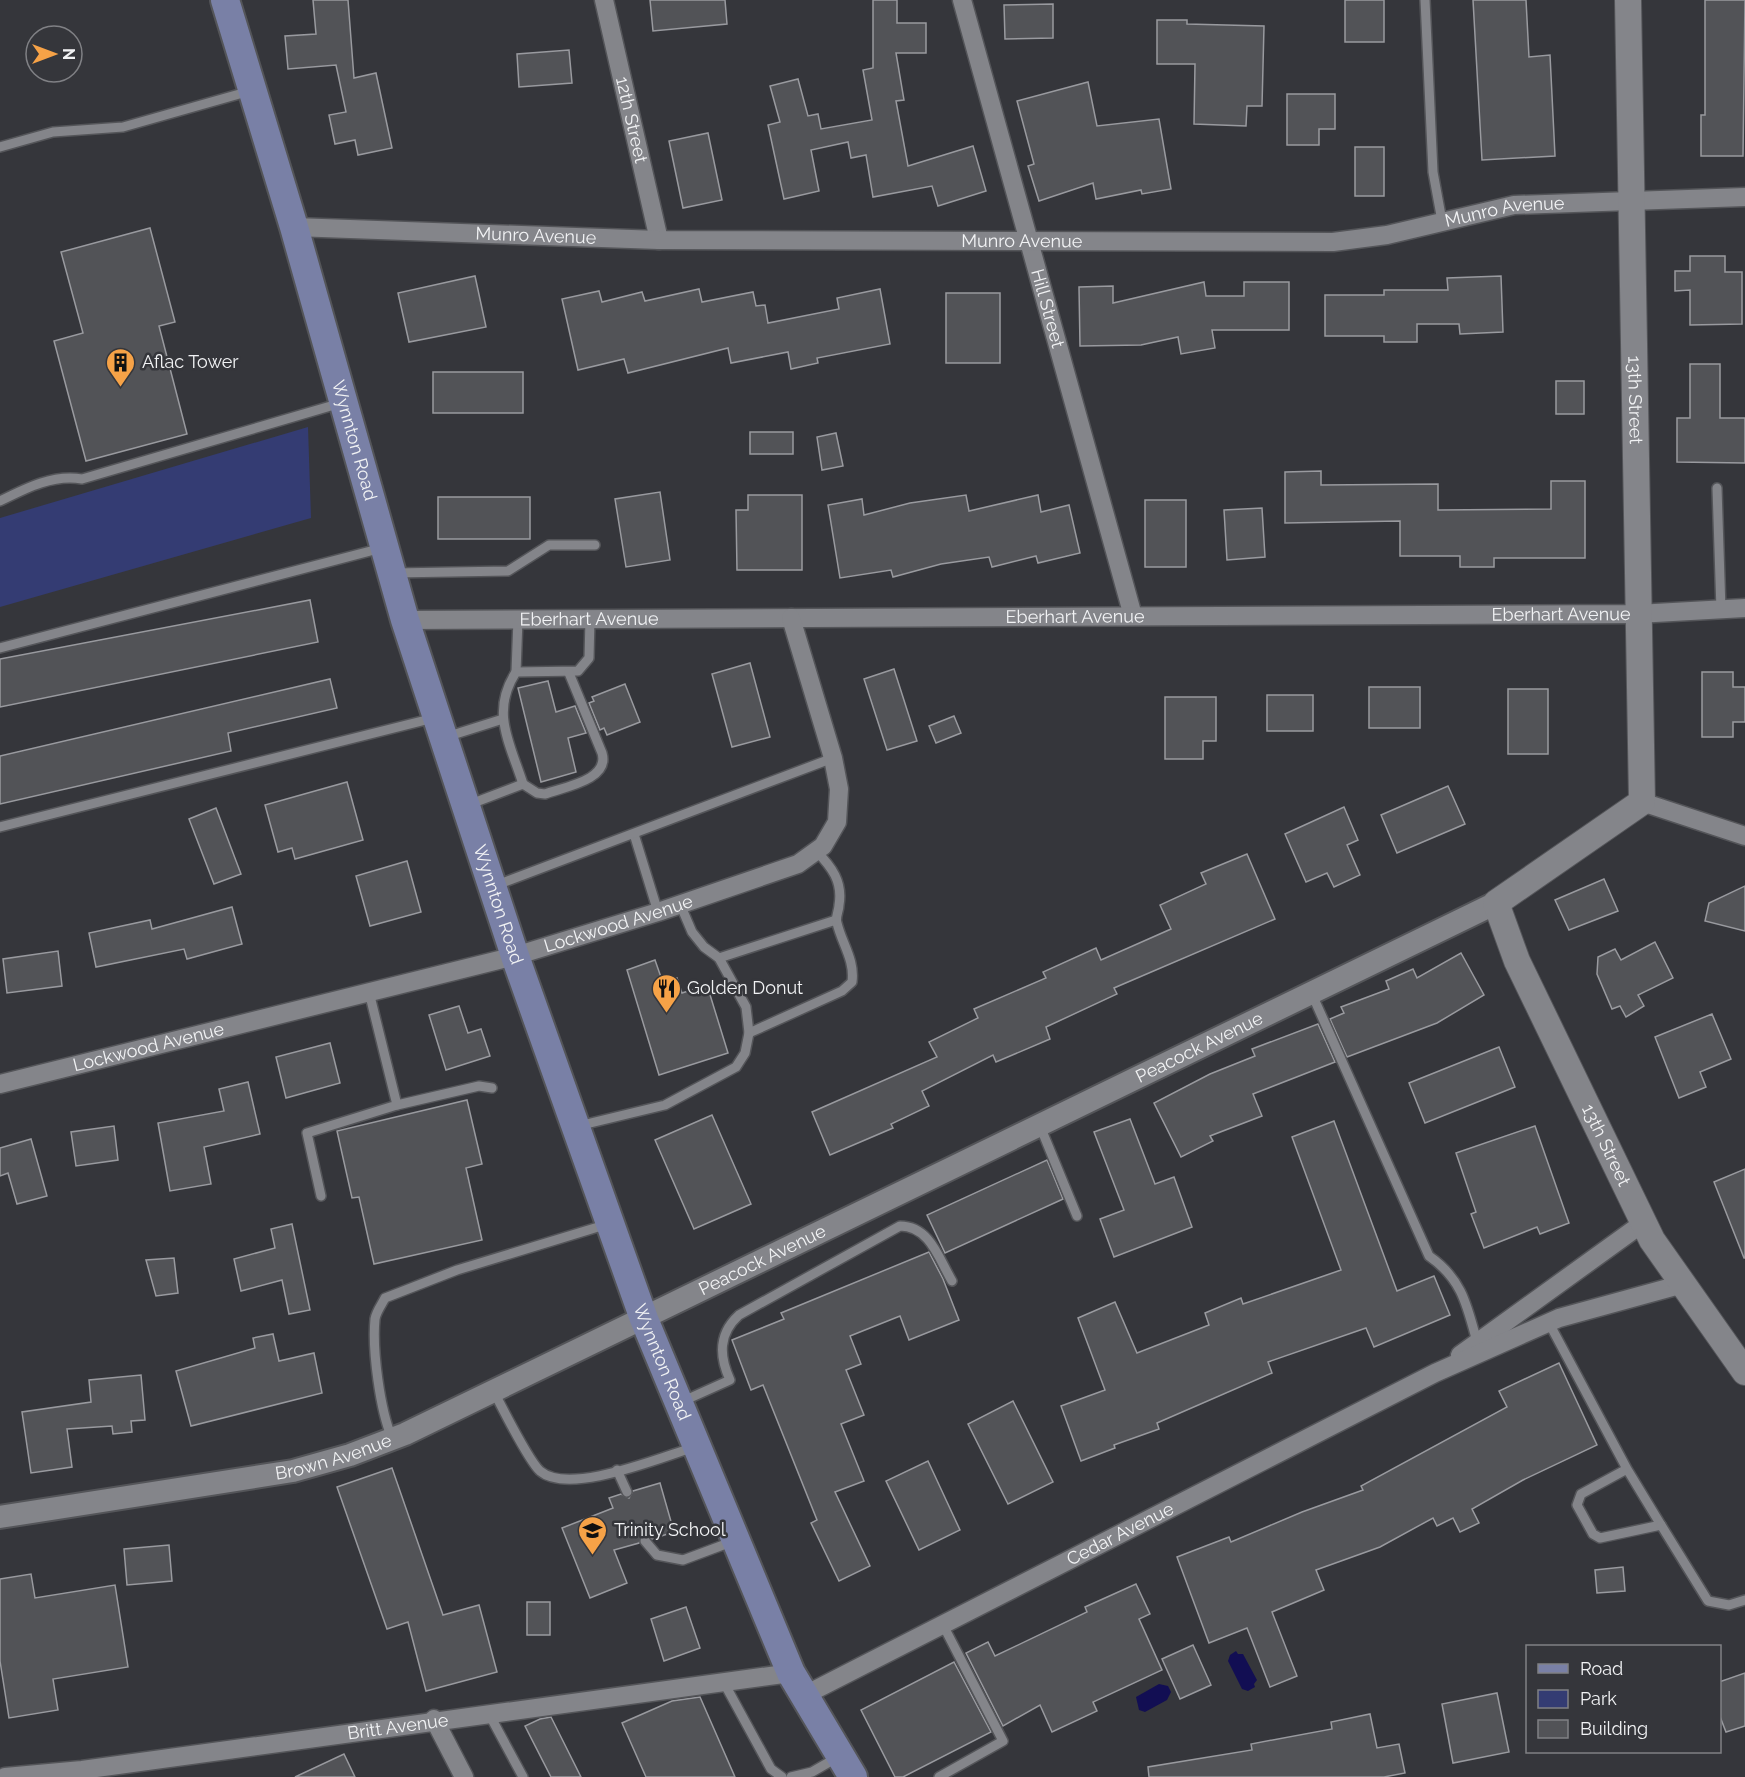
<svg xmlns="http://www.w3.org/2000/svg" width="1745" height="1777" font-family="Raleway,sans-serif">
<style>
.green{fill:#343c73}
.water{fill:#120e53}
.building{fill:#525357;stroke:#999a9f;stroke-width:1.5}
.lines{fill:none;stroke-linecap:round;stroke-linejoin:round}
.service-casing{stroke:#545559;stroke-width:12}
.minor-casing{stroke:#545559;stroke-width:21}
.tertiary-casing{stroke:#545559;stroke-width:26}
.secondary-casing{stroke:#545559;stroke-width:28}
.primary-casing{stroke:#545559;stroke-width:32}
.service{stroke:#84858a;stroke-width:9}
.minor{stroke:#84858a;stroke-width:18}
.tertiary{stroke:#84858a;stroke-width:22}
.secondary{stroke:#84858a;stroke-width:26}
.primary{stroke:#7980a6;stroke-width:28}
.labels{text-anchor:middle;stroke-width:5;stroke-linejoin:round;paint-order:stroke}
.street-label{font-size:18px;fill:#f1f2f4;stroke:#35363b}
.poi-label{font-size:18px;fill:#f1f2f4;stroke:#35363b;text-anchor:start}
</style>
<rect width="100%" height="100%" fill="#35363b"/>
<!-- green -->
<path class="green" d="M308 427 311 518 0 607V518Z"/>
<!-- water -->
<g class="water">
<path d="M1236 1651 1238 1654H1243L1257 1680 1254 1684 1255 1687 1248 1691 1242 1689 1228 1661 1230 1655Z"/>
<path d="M1159 1684 1168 1686 1171 1692 1167 1700 1145 1712 1139 1710 1136 1697Z"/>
</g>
<!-- building -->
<g class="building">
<path d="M313 0H348L354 78 376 73 392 148 358 155 355 140 335 144 329 115 346 112 336 65 288 69 285 36 316 34Z"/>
<path d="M650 0H725L727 24 653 31Z"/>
<path d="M873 0H897V23H926V53H896L904 100 896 101 908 166 973 146 986 191 938 206 932 186 873 197 866 155 851 158 848 142 811 150 819 191 784 199 768 125 780 122 770 86 798 79 808 116 818 114 821 129 872 120 863 70 873 68Z"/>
<rect x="1345" y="0" width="39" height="42"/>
<path d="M1473 0H1526L1529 57 1550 55 1555 156 1482 160Z"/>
<path d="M1705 0H1745L1743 156H1701V115H1705Z"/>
<path d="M1053 4V38L1005 39 1004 5Z"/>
<path d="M1157 20H1187V24L1264 26 1262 106H1247L1246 126 1194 124 1195 64H1157Z"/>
<path d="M569 50 572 83 519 87 517 54Z"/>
<path d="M1088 82 1097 126 1159 119 1171 189 1142 194 1141 190 1096 199 1093 183 1039 201 1028 166 1034 164 1017 101Z"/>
<path d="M1287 94H1335V129H1319V145H1287Z"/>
<path d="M708 133 722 200 683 208 669 141Z"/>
<rect x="1355" y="147" width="29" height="49"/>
<path d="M150 228 175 322 159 326 187 434 86 461 54 341 83 333 61 252Z"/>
<path d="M1690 256H1725V272H1742V324L1690 325V290L1675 291V271H1690Z"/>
<path d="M475 276 486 327 409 342 398 293Z"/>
<path d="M1501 276 1503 332 1460 334 1459 324H1417V342H1384V336H1325V295H1384V290H1448L1447 278Z"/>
<path d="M1204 282 1206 296H1244V282H1289V330H1212L1215 348 1181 354 1178 337 1141 345 1080 346 1079 287 1113 286V303Z"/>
<path d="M699 289 702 302 753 292 756 306 765 305 768 323 839 309 837 298 880 289 890 344 817 358 818 363 791 369 788 352 731 363 728 348 628 373 624 359 578 370 562 299 599 291 602 302 642 292 645 301Z"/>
<rect x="946" y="293" width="54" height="70"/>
<path d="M1690 364H1720V418H1745V463L1677 462V418H1690Z"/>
<rect x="433" y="372" width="90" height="41"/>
<rect x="1556" y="381" width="28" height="33"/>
<rect x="750" y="432" width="43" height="22"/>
<path d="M836 433 843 466 822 470 817 437Z"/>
<path d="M1321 471V485L1438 484V510L1551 509V481H1585V558H1494V567H1460V556H1400V521L1285 523V472Z"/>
<path d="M660 492 670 560 626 567 615 499Z"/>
<path d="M748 495H802V570H737L736 510H748Z"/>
<path d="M966 495 969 511 1038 495 1041 512 1069 505 1080 553 1038 563 1036 556 992 567 989 557 941 564 893 577 891 570 840 578 828 505 862 499 864 515 910 503Z"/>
<rect x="438" y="497" width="92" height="42"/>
<rect x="1145" y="500" width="41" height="67"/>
<path d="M1262 508 1265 557 1227 560 1224 510Z"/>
<path d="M310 600 318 642 0 707V659Z"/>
<path d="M750 663 770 737 732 747 712 674Z"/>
<path d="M894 669 917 741 887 750 864 679Z"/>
<path d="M1702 672H1733V687H1745V722H1733V737H1702Z"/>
<path d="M330 679 337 708 228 733 231 751 0 804V756Z"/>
<path d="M548 681 556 712 575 706 586 733 568 738 576 772 541 782 518 688Z"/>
<path d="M625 684 640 722 607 735 604 728 600 730 589 703 594 701 592 697Z"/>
<rect x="1369" y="687" width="51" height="41"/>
<rect x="1508" y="689" width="40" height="65"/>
<rect x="1267" y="695" width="46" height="36"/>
<path d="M1165 697H1216V741H1203V759H1165Z"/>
<path d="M954 716 961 733 936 743 929 726Z"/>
<path d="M347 782 363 840 295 859 292 848 278 852 265 805Z"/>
<path d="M1448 786 1465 824 1397 853 1381 815Z"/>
<path d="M1344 807 1358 840 1347 845 1360 875 1334 887 1327 873 1306 882 1285 834Z"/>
<path d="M216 808 241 874 214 884 189 819Z"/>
<path d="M1247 854 1275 919 1114 988 1117 994 1046 1027 1050 1039 996 1062 993 1055 922 1091 929 1106 891 1124 893 1128 830 1155 812 1112 937 1057 929 1042 978 1018 974 1009 1046 978 1043 972 1096 948 1101 960 1171 929 1160 905 1206 884 1201 873Z"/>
<path d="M407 861 421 912 370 926 356 876Z"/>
<path d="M1604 879 1618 911 1569 930 1555 900Z"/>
<path d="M1745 886V931L1705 921 1709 903Z"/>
<path d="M232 907 242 944 187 959 184 949 96 967 89 933 150 920 152 929Z"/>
<path d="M1655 942 1673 978 1638 995 1644 1006 1626 1017 1620 1006 1612 1009 1597 974 1598 957 1615 949 1621 960Z"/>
<path d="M58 951 62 986 7 993 3 959Z"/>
<path d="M1461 953 1484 995 1437 1023 1347 1057 1330 1019 1344 1013 1341 1007 1389 989 1386 981 1413 969 1417 978Z"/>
<path d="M655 960 663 983 677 978 682 993 707 985 728 1053 659 1075 627 970Z"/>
<path d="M459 1006 468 1033 481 1029 490 1056 446 1070 429 1015Z"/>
<path d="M1712 1014 1731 1059 1700 1072 1706 1087 1679 1098 1655 1037Z"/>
<path d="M1318 1024 1335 1062 1253 1094 1262 1116 1210 1136 1213 1141 1181 1157 1154 1103 1210 1074 1255 1056 1252 1049Z"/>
<path d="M330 1043 340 1083 286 1098 276 1057Z"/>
<path d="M1499 1047 1515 1087 1425 1123 1409 1083Z"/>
<path d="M248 1082 260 1134 204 1147 211 1184 170 1191 158 1123 224 1111 219 1089Z"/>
<path d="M467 1100 482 1164 466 1168 482 1240 374 1264 359 1197 352 1198 337 1131Z"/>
<path d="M712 1115 751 1204 694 1229 655 1140Z"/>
<path d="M1130 1119 1155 1184 1174 1177 1192 1227 1114 1257 1100 1219 1124 1210 1094 1132Z"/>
<path d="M1334 1121 1397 1291 1434 1276 1450 1315 1374 1347 1366 1328 1268 1362 1272 1373 1157 1423 1159 1429 1114 1445 1115 1448 1081 1461 1061 1406 1105 1390 1078 1318 1115 1302 1137 1353 1209 1325 1205 1313 1241 1298 1243 1304 1341 1270 1292 1137Z"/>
<path d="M114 1126 118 1160 76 1166 71 1132Z"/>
<path d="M1535 1126 1569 1223 1540 1234 1537 1227 1484 1248 1471 1214 1476 1212 1456 1153Z"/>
<path d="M31 1139 47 1196 17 1204 8 1173 0 1176V1148Z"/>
<path d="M1047 1160 1063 1199 945 1253 927 1215Z"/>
<path d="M1745 1169V1258H1744L1714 1182Z"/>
<path d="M292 1224 310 1310 289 1314 282 1280 241 1291 234 1259 275 1248 271 1229Z"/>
<path d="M929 1252 943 1279 959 1320 909 1340 900 1316 850 1336 861 1364 846 1370 864 1415 841 1424 864 1481 835 1492 870 1566 839 1581 811 1523 817 1520 763 1385 751 1390 732 1340 784 1319 781 1313Z"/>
<path d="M174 1258 178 1293 156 1296 146 1260Z"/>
<path d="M273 1334 279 1361 314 1353 322 1393 191 1426 176 1371 255 1348 253 1338Z"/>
<path d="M1559 1363 1597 1445 1523 1480 1472 1509 1479 1523 1460 1532 1453 1518 1437 1526 1433 1518 1380 1547 1316 1570 1324 1590 1272 1612 1297 1676 1270 1687 1247 1628 1209 1643 1177 1557 1229 1537 1231 1542 1302 1512 1363 1490 1361 1486 1507 1407 1499 1391Z"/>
<path d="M141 1375 145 1420 131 1421 132 1432 113 1434 112 1426 67 1429 72 1467 31 1473 22 1412 91 1402 89 1380Z"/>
<path d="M1013 1401 1053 1482 1008 1504 968 1424Z"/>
<path d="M928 1461 960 1530 919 1550 886 1481Z"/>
<path d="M392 1468 443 1615 479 1605 497 1672 426 1691 408 1622 387 1629 337 1487Z"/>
<path d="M660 1483 674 1532 652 1539 643 1535 639 1543 614 1550 627 1583 590 1598 562 1528 613 1508 609 1498 621 1494 629 1498 633 1491Z"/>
<path d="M169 1545 172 1581 127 1585 124 1549Z"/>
<path d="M1623 1567 1625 1591 1597 1593 1595 1570Z"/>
<path d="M31 1574 35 1598 115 1585 128 1667 53 1679 58 1710 9 1718 0 1661V1579Z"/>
<path d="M1136 1584 1150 1614 1139 1619 1162 1670 1093 1702 1097 1711 1052 1732 1040 1705 1003 1726 966 1653 988 1642 995 1656 1087 1612 1085 1607Z"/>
<rect x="527" y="1602" width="23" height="33"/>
<path d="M686 1607 700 1648 664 1661 651 1619Z"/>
<path d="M1193 1645 1211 1685 1180 1699 1162 1659Z"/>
<path d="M954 1662 991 1732 903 1777H895L861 1710Z"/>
<path d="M1745 1673V1726L1726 1732 1719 1714V1682Z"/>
<path d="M1497 1693 1509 1752 1453 1763 1442 1704Z"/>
<path d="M700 1697 735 1777H646L622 1723 672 1701Z"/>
<path d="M1370 1714 1377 1748 1399 1744 1405 1773 1384 1777H1149L1148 1767 1252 1750 1251 1744 1332 1729 1331 1722Z"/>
<path d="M551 1717 581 1777H551L525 1726 540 1719Z"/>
<path d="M344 1754 355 1777H295Z"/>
</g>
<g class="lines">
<defs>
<g id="service">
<path d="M1425 0 1433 172 1442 221"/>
<path d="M0 147 53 132 123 127 250 91"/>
<path d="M1717 488 1721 610"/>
<path d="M0 501C26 488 53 474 82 479L341 403"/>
<path d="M394 573 508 571 549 545H595"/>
<path d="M0 648 382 548"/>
<path d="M516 672 518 619"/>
<path d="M446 737 503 719"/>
<path d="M523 784C510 743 490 712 516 672L578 671 589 658 590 619"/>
<path d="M468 805 523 784 537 793 545 794C564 787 610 780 602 753L569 673"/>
<path d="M0 827 434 718"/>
<path d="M634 834 658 912"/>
<path d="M494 886 833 758"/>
<path d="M719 958 836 920"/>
<path d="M1311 992 1429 1256C1462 1279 1467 1305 1477 1342"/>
<path d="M749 1033 842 991 852 982C855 960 842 944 837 923 835 917 839 911 839 905 843 882 832 867 816 851"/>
<path d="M397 1105 479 1086 492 1088"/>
<path d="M578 1126 665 1105 736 1067 745 1053 749 1033 746 1007 719 958 704 947 692 932 680 904"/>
<path d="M1040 1126 1077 1216"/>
<path d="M321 1196 307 1133 397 1105 369 992"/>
<path d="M1549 1323 1627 1469 1581 1494 1577 1505 1593 1534 1600 1538 1661 1525 1627 1469"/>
<path d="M494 1392C503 1409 528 1460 540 1471 569 1496 661 1457 695 1447"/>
<path d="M681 1402 730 1380C719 1356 718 1334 739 1315L900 1226C930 1226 939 1259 952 1281"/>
<path d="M392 1438C380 1410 372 1350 375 1319 376 1312 382 1304 385 1298L457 1270 608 1224"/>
<path d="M617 1470 627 1492"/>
<path d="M1661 1525 1708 1601 1729 1605 1745 1600"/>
<path d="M645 1541 657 1555 683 1560 734 1541"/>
<path d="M723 1681 771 1769 782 1777"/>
<path d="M488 1712 523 1777"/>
<path d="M791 1777 812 1772 838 1757"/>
<path d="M939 1777 1003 1741 943 1625"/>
</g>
<g id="minor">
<path id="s1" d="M604 0 659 240"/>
<path id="s2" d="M962 0 1133 616"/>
<path id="s3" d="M294 227 659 240 1333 242 1387 235 1514 205 1745 197"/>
<path id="s4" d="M405 620 1637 614 1745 608"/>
<path d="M1642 802 1745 836"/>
<path id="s5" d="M0 1084 515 956 658 912 798 864 823 846 837 822 839 789 833 758 791 618"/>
<path d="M1460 1355 1643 1223"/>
<path id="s6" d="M805 1695 1435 1373 1559 1318 1683 1284"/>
<path d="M434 1719 464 1777"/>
<path id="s7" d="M5 1777 82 1770 791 1673"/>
</g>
<g id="tertiary">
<path id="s8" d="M0 1517 293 1471 350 1455 405 1434 1496 903"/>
</g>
<g id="secondary">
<path id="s9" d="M1628 0 1642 802 1496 903 1517 961 1652 1240 1745 1372"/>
</g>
<g id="primary">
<path id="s10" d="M225 0 294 227 405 620 515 956 644 1319 791 1673 853 1777"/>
</g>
</defs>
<!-- service casing -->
<use href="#service" class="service-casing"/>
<!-- minor casing -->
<use href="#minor" class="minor-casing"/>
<!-- tertiary casing -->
<use href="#tertiary" class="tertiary-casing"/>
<!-- secondary casing -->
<use href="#secondary" class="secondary-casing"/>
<!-- primary casing -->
<use href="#primary" class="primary-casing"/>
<!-- service -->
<use href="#service" class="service"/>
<!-- minor -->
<use href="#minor" class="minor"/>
<!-- tertiary -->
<use href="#tertiary" class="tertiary"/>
<!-- secondary -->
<use href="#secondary" class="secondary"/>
<!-- primary -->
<use href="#primary" class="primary"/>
</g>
<!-- icons -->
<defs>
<symbol id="building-pin" viewBox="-11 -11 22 30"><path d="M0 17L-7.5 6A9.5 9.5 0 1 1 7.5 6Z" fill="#f6a247" stroke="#35363b"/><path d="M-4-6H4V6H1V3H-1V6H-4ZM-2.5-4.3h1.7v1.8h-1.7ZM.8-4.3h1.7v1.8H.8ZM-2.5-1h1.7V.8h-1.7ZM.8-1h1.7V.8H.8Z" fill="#111"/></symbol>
<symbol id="restaurant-pin" viewBox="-11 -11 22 30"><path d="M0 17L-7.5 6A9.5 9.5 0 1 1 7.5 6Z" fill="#f6a247" stroke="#35363b"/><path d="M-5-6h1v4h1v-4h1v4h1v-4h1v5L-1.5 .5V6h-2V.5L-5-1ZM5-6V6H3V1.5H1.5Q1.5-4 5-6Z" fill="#111"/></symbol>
<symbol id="school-pin" viewBox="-11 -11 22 30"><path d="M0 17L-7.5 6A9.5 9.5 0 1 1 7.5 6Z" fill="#f6a247" stroke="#35363b"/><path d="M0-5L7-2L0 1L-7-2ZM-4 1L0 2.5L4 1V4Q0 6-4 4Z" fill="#111"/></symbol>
</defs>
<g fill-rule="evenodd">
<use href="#building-pin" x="104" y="346" width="33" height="45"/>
<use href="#restaurant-pin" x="650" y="972" width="33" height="45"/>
<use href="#school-pin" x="576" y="1514" width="33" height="45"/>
</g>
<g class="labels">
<!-- street labels -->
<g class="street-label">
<text dy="6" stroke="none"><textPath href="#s1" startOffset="123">12th Street</textPath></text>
<text dy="6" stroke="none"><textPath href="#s3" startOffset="1214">Munro Avenue</textPath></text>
<text dy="6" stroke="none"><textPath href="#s3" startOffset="242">Munro Avenue</textPath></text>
<text dy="6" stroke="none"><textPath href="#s3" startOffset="728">Munro Avenue</textPath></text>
<text dy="6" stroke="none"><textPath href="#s2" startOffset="320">Hill Street</textPath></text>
<text dy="6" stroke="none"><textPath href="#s9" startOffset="400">13th Street</textPath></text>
<text dy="6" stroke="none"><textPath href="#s10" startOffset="459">Wynnton Road</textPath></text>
<text dy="6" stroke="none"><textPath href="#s4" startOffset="1156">Eberhart Avenue</textPath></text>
<text dy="6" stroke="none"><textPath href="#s4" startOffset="670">Eberhart Avenue</textPath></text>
<text dy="6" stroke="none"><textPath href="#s4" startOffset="184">Eberhart Avenue</textPath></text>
<text dy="6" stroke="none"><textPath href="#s10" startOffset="945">Wynnton Road</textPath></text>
<text dy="6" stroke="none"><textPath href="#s5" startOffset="639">Lockwood Avenue</textPath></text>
<text dy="6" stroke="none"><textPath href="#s5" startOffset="153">Lockwood Avenue</textPath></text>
<text dy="6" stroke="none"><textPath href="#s8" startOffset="1298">Peacock Avenue</textPath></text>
<text dy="6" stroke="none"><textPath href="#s9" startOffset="1246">13th Street</textPath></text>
<text dy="6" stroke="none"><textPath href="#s8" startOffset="812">Peacock Avenue</textPath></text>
<text dy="6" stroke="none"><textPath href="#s10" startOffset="1431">Wynnton Road</textPath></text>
<text dy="6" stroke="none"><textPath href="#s8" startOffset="339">Brown Avenue</textPath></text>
<text dy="6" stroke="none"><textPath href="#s6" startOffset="354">Cedar Avenue</textPath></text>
<text dy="6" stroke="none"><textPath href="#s7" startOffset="396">Britt Avenue</textPath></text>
</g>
<!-- poi labels -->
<g class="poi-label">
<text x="142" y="368">Aflac Tower</text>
<text x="687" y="994">Golden Donut</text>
<text x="614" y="1536">Trinity School</text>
</g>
</g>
<!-- legend -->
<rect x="1526" y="1645" width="195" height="108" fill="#35363b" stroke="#808185" stroke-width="1.5"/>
<rect x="1538" y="1664" width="30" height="9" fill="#7980a6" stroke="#808185" stroke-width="1.5"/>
<text x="1580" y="1675" font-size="18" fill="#f1f2f4">Road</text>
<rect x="1538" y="1690" width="30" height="18" fill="#343c73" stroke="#808185" stroke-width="1.5"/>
<text x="1580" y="1705" font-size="18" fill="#f1f2f4">Park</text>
<rect x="1538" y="1720" width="30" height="18" fill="#525357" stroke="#808185" stroke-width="1.5"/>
<text x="1580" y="1735" font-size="18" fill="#f1f2f4">Building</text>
<!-- north arrow -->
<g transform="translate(54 54) rotate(90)"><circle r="28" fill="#35363b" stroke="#808185" stroke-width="1.5"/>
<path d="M0-4.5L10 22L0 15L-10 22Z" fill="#f6a247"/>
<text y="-9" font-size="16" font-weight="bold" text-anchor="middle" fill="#f1f2f4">N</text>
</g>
</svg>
